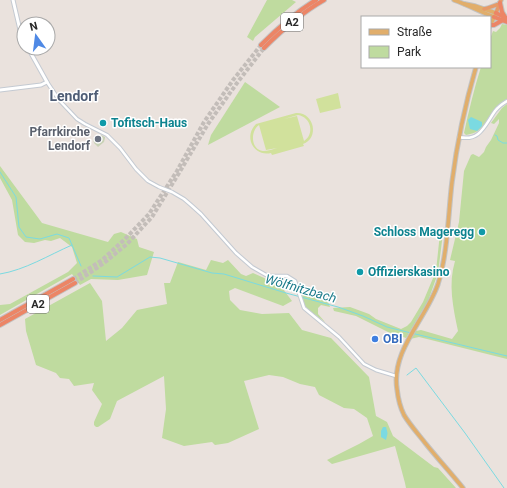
<svg xmlns="http://www.w3.org/2000/svg" width="507" height="488" font-family="Roboto,sans-serif">
<style>
.green{fill:#bfdb9f}
.cemetery{fill:#c9d2b6}
.pitch{fill:#d1e19c;fill-rule:evenodd}
.water{fill:#7bdae1}
.lines{fill:none;stroke-linecap:round;stroke-linejoin:round}
.stream{stroke:#7bdae1;stroke-width:1}
.motorway-tunnel{stroke:#c3bdb9;stroke-width:4;stroke-dasharray:4 2;stroke-linecap:butt}
.tertiary-casing{stroke:#c4cad2;stroke-width:4.5}
.secondary-casing{stroke:#c4cad2;stroke-width:5}
.primary-casing{stroke:#c3c3c3;stroke-width:5.5}
.trunk-casing{stroke:#c3c3c3;stroke-width:5.5}
.motorway-casing{stroke:#c3c3c3;stroke-width:6}
.tertiary{stroke:#fff;stroke-width:2.5}
.secondary{stroke:#fff;stroke-width:3}
.primary{stroke:#e1ae6b;stroke-width:3.5}
.trunk{stroke:#e69a68;stroke-width:3.5}
.motorway{stroke:#ec8566;stroke-width:4}
.culture-dot{fill:#0f9aa8;stroke:#fff;stroke-width:1.5}
.worship-dot{fill:#6b7280;stroke:#fff;stroke-width:1.5}
.shop-dot{fill:#3f7fe0;stroke:#fff;stroke-width:1.5}
.labels{text-anchor:middle;stroke-width:3;stroke-linejoin:round;paint-order:stroke}
.shield{fill:#fff;stroke:#696969;stroke-width:1}
.shield-label{font-size:11px;font-weight:bold;fill:#292929}
.culture-label{font-size:12px;font-weight:bold;fill:#0d838f;stroke:#fff;text-anchor:start}
.worship-label{font-size:12px;font-weight:bold;fill:#5b616d;stroke:#fff;text-anchor:end}
.shop-label{font-size:12px;font-weight:bold;fill:#366cbe;stroke:#fff;text-anchor:start}
.water-label{font-size:13px;font-style:italic;fill:#1c7b8b;stroke:#fff}
.quarter-label{font-size:14px;font-weight:bold;fill:#4f5d75;stroke:#fff}
</style>
<rect width="100%" height="100%" fill="#eae2dd"/>
<!-- green -->
<g class="green">
<path d="M267 0H292L296 2 255 37 253 41 247 37Z"/>
<path d="M502 24 507 25V99C503 102 499 104 497 107 486 120 485 132 466 135L464 133C469 110 474 89 481 67H490V39L493 31 496 32 500 28Z"/>
<path d="M245 82 280 107 208 145 211 135Z"/>
<path d="M507 104V359L419 337 410 339 416 331 421 330 452 339 458 331C453 307 448 284 455 261L450 260 459 222 464 171 471 155 473 154 479 157 484 152 486 147 491 140 499 123V119L494 124 491 123 502 108Z"/>
<path d="M0 166 42 223 108 242 114 234 121 232 137 239 139 247 154 252 147 275 118 280 91 279 80 285 72 274 0 315V305L10 304 68 272 77 263 72 247 60 238 51 241 45 240 34 243 25 242 18 235 12 200 0 178Z"/>
<path d="M440 233H443L438 273 428 301 406 338 388 332 356 316 334 311 333 308 350 307 369 314 376 319 401 329 407 326 411 322 423 302 436 271Z"/>
<path d="M211 260 223 263 228 260 241 274 246 276 253 273 280 285 292 301 283 306 235 288 229 291 230 300 240 310 262 314 289 313 302 330 331 338 369 377 376 416 387 422 393 436 434 467 438 468 456 488H406L405 483 395 446 332 464 327 460 359 444 373 436 367 418 354 409 344 408 319 395 315 387 300 384 283 377 269 375 244 381 259 429 228 443 215 445 212 442 184 446 162 438 166 409 164 376 117 401 110 419 98 427H96L94 425V422L102 404 92 390 94 383 74 386 69 379 60 378 56 373 36 365 26 331 25 319 90 283 102 301 106 341 122 328 137 310 167 304 164 283H170L178 262 206 270Z"/>
<path d="M301 292 327 299 330 307 321 305 318 308V314L325 322 310 311 305 306Z"/>
</g>
<!-- cemetery -->
<path class="cemetery" d="M96 135H101L105 137V138L104 142 98 147 94 143 93 139Z"/>
<!-- pitch -->
<g class="pitch">
<path d="M338 93 341 108 320 113 316 99Z"/>
<path d="M296 113C314 112 320 138 303 144L304 146 272 155 271 153C254 157 243 137 256 124ZM298 115C311 117 315 134 304 141L297 116 284 119ZM259 125 266 150 277 148C273 149 268 151 263 151 251 150 250 131 259 125Z"/>
</g>
<!-- water -->
<g class="water">
<path d="M471 117 482 122V126L477 131 470 129 468 120Z"/>
<path d="M383 427H386C388 435 388 431 386 440L381 437V431Z"/>
</g>
<g class="lines">
<!-- stream -->
<g class="stream">
<path d="M495 135 497 136 498 140 503 143H507"/>
<path d="M0 172 16 197 19 227 26 237 40 239 57 234 69 238 81 266"/>
<path d="M0 274C25 270 49 255 72 245"/>
<path d="M93 276 117 277 150 257 160 258 212 273 224 274 286 293 338 307 363 316 387 327 407 332 507 356"/>
<path d="M407 375 416 368 465 433 504 488"/>
</g>
<!-- motorway-tunnel -->
<g class="motorway-tunnel">
<path d="M73 279 102 260 125 239 149 214 177 171 204 122 233 80 261 45"/>
<path d="M75 283 104 263 127 244 152 217 179 173 208 124 237 83 264 48"/>
</g>
<defs>
<g id="tertiary">
<path d="M47 82 59 100 77 119 85 124 107 135 120 148 136 169 148 181 159 187 172 192 184 199 191 205 201 214 236 253 252 267 266 275 271 276H287L295 281 304 308 339 337 364 364 376 370 396 376"/>
<path d="M459 137C480 142 485 125 495 111 498 107 502 104 507 101"/>
</g>
<g id="secondary">
<path d="M13 0 20 30 24 41"/>
<path d="M0 90 41 85 47 82 28 48"/>
</g>
<g id="primary">
<path d="M454 0C468 5 481 12 494 17"/>
<path d="M465 4 475 6 496 13 490 26"/>
<path d="M463 488C451 473 438 459 426 444 419 435 410 425 404 415 400 407 398 398 397 389 391 350 426 319 438 284 448 252 448 215 452 182 457 143 465 105 476 67"/>
</g>
<g id="trunk">
<path d="M484 9C490 8 495 5 500 4"/>
<path d="M496 13 501 0"/>
</g>
<g id="motorway">
<path d="M500 3 502 12 505 17"/>
<path d="M496 13 506 18"/>
<path d="M494 17 507 22"/>
<path d="M490 25H494L503 20"/>
<path d="M261 45C278 28 296 12 316 0"/>
<path d="M264 48C282 30 301 13 324 0"/>
<path d="M0 320 73 279"/>
<path d="M0 325 75 283"/>
</g>
</defs>
<!-- tertiary casing -->
<use href="#tertiary" class="tertiary-casing"/>
<!-- secondary casing -->
<use href="#secondary" class="secondary-casing"/>
<!-- primary casing -->
<use href="#primary" class="primary-casing"/>
<!-- trunk casing -->
<use href="#trunk" class="trunk-casing"/>
<!-- motorway casing -->
<use href="#motorway" class="motorway-casing"/>
<!-- tertiary -->
<use href="#tertiary" class="tertiary"/>
<!-- secondary -->
<use href="#secondary" class="secondary"/>
<!-- primary -->
<use href="#primary" class="primary"/>
<!-- trunk -->
<use href="#trunk" class="trunk"/>
<!-- motorway -->
<use href="#motorway" class="motorway"/>
</g>
<!-- markers -->
<g class="culture-dot">
<circle cx="103" cy="123" r="4"/>
<circle cx="482" cy="232" r="4"/>
<circle cx="360" cy="272" r="4"/>
</g>
<circle class="worship-dot" cx="98" cy="139" r="4"/>
<circle class="shop-dot" cx="375" cy="339" r="4"/>
<g class="labels">
<!-- shield labels -->
<g class="shield">
<rect x="281" y="13" width="22" height="18" rx="3"/>
<rect x="27" y="295" width="22" height="18" rx="3"/>
</g>
<g class="shield-label">
<text x="292" y="26">A2</text>
<text x="38" y="308">A2</text>
</g>
<!-- culture labels -->
<g class="culture-label">
<text x="111" y="127">Tofitsch-Haus</text>
<text x="474" y="236" text-anchor="end">Schloss Mageregg</text>
<text x="368" y="276">Offizierskasino</text>
</g>
<!-- worship labels -->
<g class="worship-label">
<text x="90" y="136">Pfarrkirche<tspan x="90" dy="14">Lendorf</tspan></text>
</g>
<!-- shop labels -->
<g class="shop-label">
<text x="383" y="343">OBI</text>
</g>
<!-- water labels -->
<g class="water-label">
<text transform="translate(301 288) rotate(16)" y="5">Wölfnitzbach</text>
</g>
<!-- quarter labels -->
<g class="quarter-label">
<text x="74" y="101">Lendorf</text>
</g>
</g>
<!-- legend -->
<rect x="361" y="16" width="130" height="52" fill="#ffffff" stroke="#a9a9a9"/>
<rect x="369" y="29" width="20" height="6" fill="#e1ae6b" stroke="#a9a9a9"/>
<text x="397" y="36" font-size="12" fill="#292929">Straße</text>
<rect x="369" y="46" width="20" height="12" fill="#bfdb9f" stroke="#a9a9a9"/>
<text x="397" y="56" font-size="12" fill="#292929">Park</text>
<!-- north arrow -->
<g transform="translate(36 36) rotate(346)"><circle r="19" fill="#ffffff" stroke="#a9a9a9"/>
<path d="M0-3L7 15L0 10L-7 15Z" fill="#4f89e5"/>
<text y="-6" font-size="11" font-weight="bold" text-anchor="middle" fill="#292929">N</text>
</g>
</svg>
